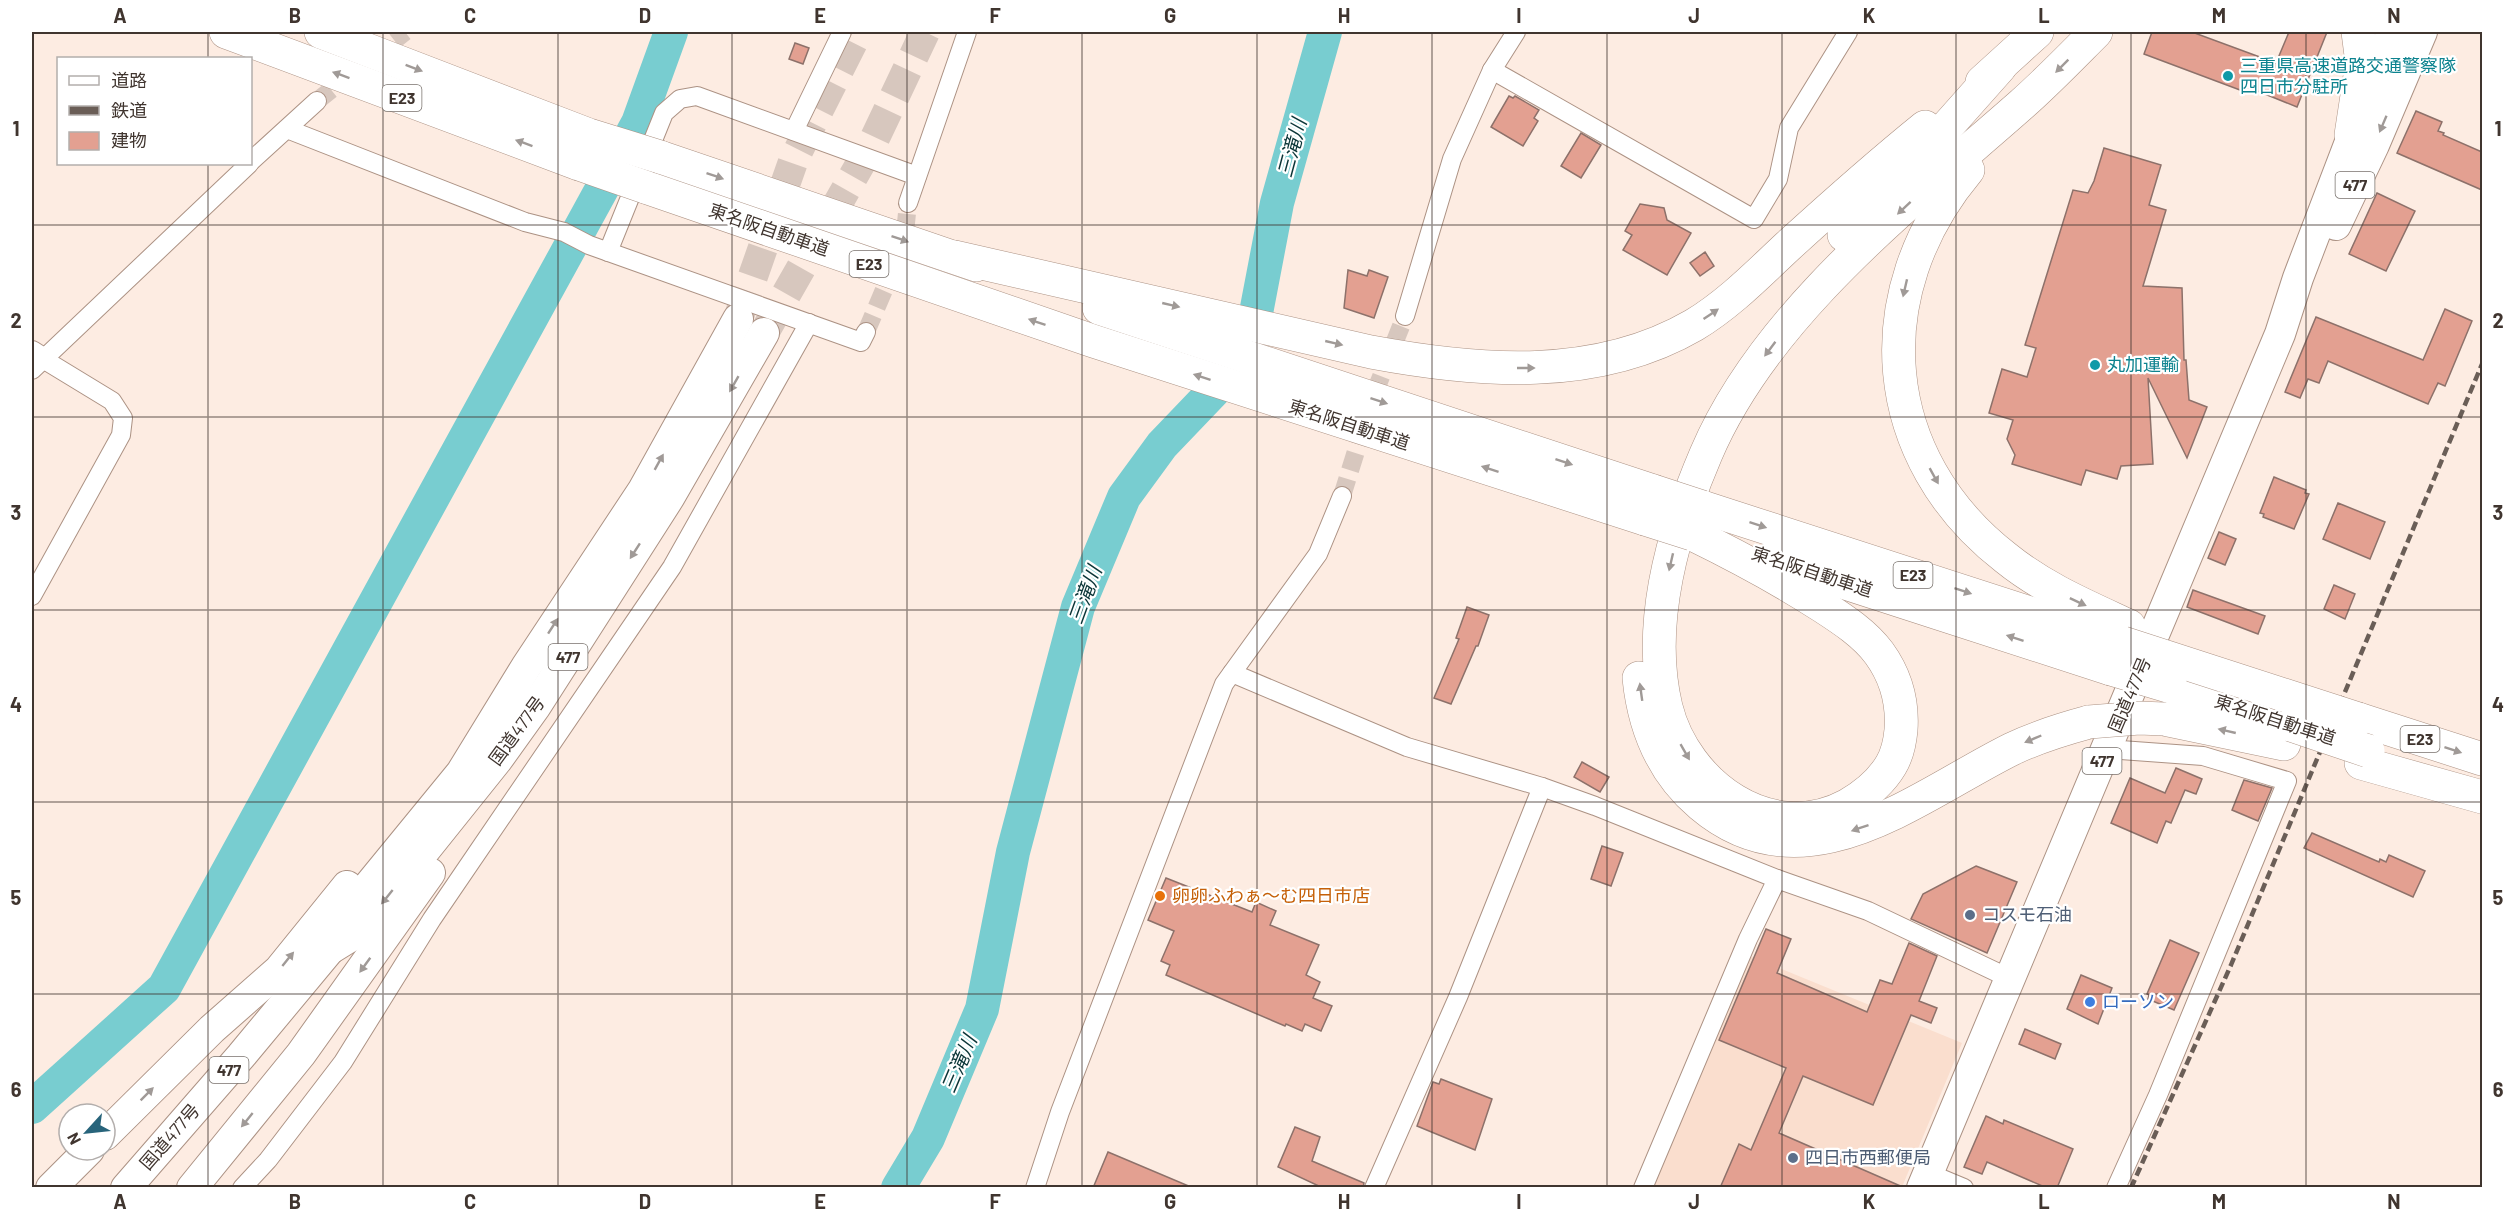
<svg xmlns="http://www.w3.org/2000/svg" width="2514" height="1219" font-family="Barlow,'Noto Sans JP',sans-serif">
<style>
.built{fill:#fadece}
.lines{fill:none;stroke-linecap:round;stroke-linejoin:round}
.river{stroke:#78cdd0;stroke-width:34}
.building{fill:#e3a091;stroke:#8d716a;stroke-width:1.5}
.minor-tunnel{stroke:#d7c7be;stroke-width:18;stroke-dasharray:18 9;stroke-linecap:butt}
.trunk-tunnel{stroke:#d7c7be;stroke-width:30;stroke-dasharray:30 15;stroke-linecap:butt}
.minor-casing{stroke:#ac9284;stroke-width:20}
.tertiary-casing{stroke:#ac9284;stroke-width:24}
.trunk-casing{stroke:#ac9284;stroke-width:32}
.motorway-casing{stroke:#ac9284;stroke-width:34}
.minor{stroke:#fff;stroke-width:18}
.tertiary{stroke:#fff;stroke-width:22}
.trunk{stroke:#fff;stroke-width:30}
.motorway{stroke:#fff;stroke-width:33}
.rail{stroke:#6a5e57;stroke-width:4.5;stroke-dasharray:9 4.5;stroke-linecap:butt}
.motorway-bridge-casing{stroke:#ac9284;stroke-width:34;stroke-linecap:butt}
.motorway-bridge{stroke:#fff;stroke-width:33}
.oneway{fill:#a09a97}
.grid{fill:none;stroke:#40352f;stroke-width:1.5;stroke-opacity:0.55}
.culture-dot{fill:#0f9aa8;stroke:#fff;stroke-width:2}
.food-dot{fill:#e8710a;stroke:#fff;stroke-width:2}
.service-dot{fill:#5c6f8a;stroke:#fff;stroke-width:2}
.shop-dot{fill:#3f7fe0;stroke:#fff;stroke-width:2}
.labels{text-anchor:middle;stroke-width:4.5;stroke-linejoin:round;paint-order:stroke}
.shield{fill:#fff;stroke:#79726d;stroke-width:1.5}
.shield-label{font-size:16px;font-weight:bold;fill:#40352f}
.culture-label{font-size:18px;fill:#0d838f;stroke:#fff;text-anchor:start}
.street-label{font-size:18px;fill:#40352f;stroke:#fff}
.food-label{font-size:18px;fill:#c56008;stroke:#fff;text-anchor:start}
.service-label{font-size:18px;fill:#4e5e75;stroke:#fff;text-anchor:start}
.shop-label{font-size:18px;fill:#366cbe;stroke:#fff;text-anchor:start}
.water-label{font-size:20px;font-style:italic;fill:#0a3537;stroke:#fff}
.neatline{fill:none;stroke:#40352f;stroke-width:2}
.grid-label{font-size:20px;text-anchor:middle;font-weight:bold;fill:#40352f}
</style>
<rect width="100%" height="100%" fill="#fdece2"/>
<!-- built -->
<path class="built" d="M1750 956 1962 1043 1902 1187 1652 1188Z"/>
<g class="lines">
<!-- river -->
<g class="river">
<path d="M32 1107 164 988 638 123 671 32"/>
<path d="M898 1188 928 1138 982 1009 1013 852 1078 607 1124 497 1162 445 1228 376 1256 313 1277 203 1325 32"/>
</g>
</g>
<!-- building -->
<g class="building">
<path d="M2152 32H2192L2276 63 2289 32H2327L2297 107 2250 88 2248 93 2144 54Z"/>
<path d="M795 43 809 48 803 64 789 59Z"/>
<path d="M1509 96 1513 98 1515 96 1539 110 1534 118 1538 121 1523 146 1491 127Z"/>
<path d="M2416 111 2442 122 2438 131 2444 133 2443 135 2482 152V190L2397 153Z"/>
<path d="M1581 133 1601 145 1581 178 1561 166Z"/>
<path d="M2104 148 2161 165 2149 205 2166 210 2143 286 2182 288 2184 360H2186L2189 400 2207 407 2187 458 2148 378 2153 464 2121 466 2117 479 2086 470 2081 485 2012 464 2015 455 2007 439 2013 420 1989 413 2002 369 2027 377 2036 348 2025 345 2073 190 2088 193 2094 181Z"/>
<path d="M2377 193 2415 211 2386 271 2349 254Z"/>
<path d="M1640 204 1664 208 1667 220 1691 233 1667 275 1623 250 1632 235 1625 231Z"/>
<path d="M1705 252 1714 266 1700 276 1690 263Z"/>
<path d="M1348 270 1367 276 1369 270 1388 277 1374 318 1344 308Z"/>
<path d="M2445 309 2472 321 2445 386 2438 383 2428 404 2328 361 2319 383 2308 379 2300 398 2285 392 2316 317 2423 360Z"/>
<path d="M2274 477 2306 490 2305 493 2309 494 2294 529 2263 517 2264 514 2260 513Z"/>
<path d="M2338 503 2385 522 2370 559 2323 539Z"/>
<path d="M2219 532 2236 539 2225 565 2208 558Z"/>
<path d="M2334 585 2355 594 2345 619 2324 609Z"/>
<path d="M2193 590 2265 616 2258 634 2187 607Z"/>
<path d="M1467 607 1489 615 1478 646H1476L1451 704 1434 698 1459 639 1456 638Z"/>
<path d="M1582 762 1609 777 1600 792 1574 777Z"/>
<path d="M2176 768 2202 779 2196 794 2185 790 2171 823 2166 821 2157 843 2111 823 2130 778 2165 793Z"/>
<path d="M2244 780 2272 788 2258 821 2232 810Z"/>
<path d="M2312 833 2379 862 2380 859 2386 862 2389 855 2425 871 2413 897 2304 848Z"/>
<path d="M1602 846 1623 853 1611 886 1591 879Z"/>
<path d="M1976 866 2017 882 1987 953 1911 919 1923 894Z"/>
<path d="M1166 878 1252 912 1256 902 1276 911 1270 925 1319 945 1306 975 1320 982 1313 998 1332 1006 1321 1031 1305 1024 1302 1031 1286 1024 1285 1026 1166 975 1170 965 1161 961 1174 931 1148 920Z"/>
<path d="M1766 929 1791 939 1777 973 1867 1012 1880 980 1892 984 1909 943 1937 956 1919 1001 1937 1008 1931 1023 1911 1015 1873 1105 1803 1076 1779 1133 1905 1188H1720L1739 1144 1751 1150 1786 1068 1719 1040Z"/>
<path d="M2170 940 2199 953 2174 1010 2148 999 2149 995 2147 994Z"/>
<path d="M2081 975 2112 988 2098 1024 2067 1009Z"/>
<path d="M2025 1029 2061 1044 2055 1059 2019 1044Z"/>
<path d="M1441 1079 1492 1099 1475 1150 1417 1126 1433 1082 1439 1084Z"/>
<path d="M1986 1116 2003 1124 2004 1120 2073 1149 2057 1188H2047L1987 1162 1982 1174 1964 1167Z"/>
<path d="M1295 1127 1320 1137 1312 1161 1364 1183 1363 1188H1323L1278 1167Z"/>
<path d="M1108 1152 1191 1187V1188H1093Z"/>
</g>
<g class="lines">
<!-- minor-tunnel -->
<g class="minor-tunnel">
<path d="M373 57 405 32"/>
<path d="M317 101 351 74"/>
<path d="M866 332 904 243 908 203"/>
<path d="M1342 496 1373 397 1405 316"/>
</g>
<!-- trunk-tunnel -->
<g class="trunk-tunnel">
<path d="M738 319 794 159 858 32"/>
<path d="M764 333 874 140 925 32"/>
</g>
<defs>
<g id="minor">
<path d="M1492 70 1754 219 1778 179 1789 128 1848 32"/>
<path d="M287 129 525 222 564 232 589 245 861 342 866 332"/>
<path d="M794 131 842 32"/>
<path d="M250 162 317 101"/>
<path d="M908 203 967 32"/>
<path d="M608 252 664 113 680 99 697 96 917 176"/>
<path d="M1405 316 1452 159 1492 70 1516 32"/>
<path d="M32 370 249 164"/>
<path d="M32 596 121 435 123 418 112 401 43 359"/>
<path d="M1232 673 1407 747 1542 787 1595 806 1777 879 1868 911 2011 979"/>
<path d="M2107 749 2203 756 2287 781 2158 1095 2116 1188"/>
<path d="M1928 1173 1964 1188"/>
<path d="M242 1188 268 1160 343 1062 432 919 672 567 809 323"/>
<path d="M1035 1188 1060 1112 1224 684 1318 554 1342 496"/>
<path d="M1374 1188 1458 997 1542 787"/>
<path d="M1643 1188 1748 939 1777 879"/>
</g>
<path id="tertiary" d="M32 352 43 359"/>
<g id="trunk">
<path d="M2336 225 2374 145 2422 32"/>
<path d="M332 948 361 930 498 759 536 706 669 498 764 333"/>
<path d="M105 1135 212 1029 279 970 347 886"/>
<path d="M51 1188 89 1150"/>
<path d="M126 1188 241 1056 330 949 348 911 461 773 526 667 643 490 738 319"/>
<path d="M192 1188 301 1054 430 873"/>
<path d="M1922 1188 2280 334 2298 278 2392 32"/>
</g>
<g id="motorway">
<path d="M226 32 579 164"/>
<path d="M321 32 589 135"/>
<path d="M1982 82 2037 32"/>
<path d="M2351 135 2362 63 2358 32"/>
<path d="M660 157 976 265"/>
<path d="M1968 170C1864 294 1877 458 2006 558 2043 588 2086 606 2129 626"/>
<path d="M645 187 1093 341 1645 519"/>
<path d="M1844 235 1896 184 2000 67"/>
<path d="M955 257 1371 352C1478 372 1596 382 1694 325 1729 304 1758 274 1788 246 1833 205 1878 165 1925 127"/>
<path d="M1099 308 1653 491"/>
<path d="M1702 507 2123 643"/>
<path d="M1692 534C1737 556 1780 579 1822 606 1842 619 1864 633 1879 653 1895 675 1903 702 1901 730 1900 741 1897 755 1891 765 1881 782 1865 795 1848 805 1770 847 1685 784 1666 707 1646 624 1673 531 1706 454 1766 313 1910 203 2022 104 2048 81 2072 56 2096 32"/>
<path d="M1771 559 2111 669"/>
<path d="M1639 678C1644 727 1662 772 1701 805 1805 893 1917 796 2012 749 2037 737 2063 729 2089 722"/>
<path d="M2171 687 2291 725"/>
<path d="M2164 719 2284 744"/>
<path d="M2358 719 2482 759"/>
<path d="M2361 763 2482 797"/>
</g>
</defs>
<!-- minor casing -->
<use href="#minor" class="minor-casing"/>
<!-- tertiary casing -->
<use href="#tertiary" class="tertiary-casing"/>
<!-- trunk casing -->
<use href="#trunk" class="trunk-casing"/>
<!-- motorway casing -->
<use href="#motorway" class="motorway-casing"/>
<!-- minor -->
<use href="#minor" class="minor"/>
<!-- tertiary -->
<use href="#tertiary" class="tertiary"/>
<!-- trunk -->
<use href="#trunk" class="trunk"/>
<!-- motorway -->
<use href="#motorway" class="motorway"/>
<!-- rail -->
<path class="rail" d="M2131 1188 2231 965 2482 364"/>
<defs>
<g id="motorway-bridge">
<path d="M589 135 660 157"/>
<path d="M579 164 645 187"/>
<path d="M1653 491 1702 507"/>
<path d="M1645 519 1692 534"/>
<path d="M2123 643 2358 719"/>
<path d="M2111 669 2171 687"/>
<path d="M2089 722 2139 718 2164 719"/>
<path d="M2291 725 2368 751"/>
</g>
</defs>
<!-- motorway-bridge casing -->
<use href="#motorway-bridge" class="motorway-bridge-casing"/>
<!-- motorway-bridge -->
<use href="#motorway-bridge" class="motorway-bridge"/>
</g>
<!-- one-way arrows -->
<defs><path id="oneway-solid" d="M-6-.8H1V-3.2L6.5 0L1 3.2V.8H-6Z" transform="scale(1.5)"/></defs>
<g class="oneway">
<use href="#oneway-solid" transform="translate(2062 66) rotate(135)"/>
<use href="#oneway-solid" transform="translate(414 68) rotate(21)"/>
<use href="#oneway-solid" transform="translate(341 75) rotate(-160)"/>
<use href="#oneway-solid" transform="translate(2383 124) rotate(113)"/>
<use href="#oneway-solid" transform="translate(524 143) rotate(-160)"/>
<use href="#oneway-solid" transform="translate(715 176) rotate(19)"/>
<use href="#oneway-solid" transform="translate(1904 208) rotate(137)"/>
<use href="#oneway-solid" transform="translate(900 239) rotate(19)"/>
<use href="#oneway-solid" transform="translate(1905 288) rotate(103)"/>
<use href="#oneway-solid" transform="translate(1171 305) rotate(13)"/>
<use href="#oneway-solid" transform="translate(1711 314) rotate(-34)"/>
<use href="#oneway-solid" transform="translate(1037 322) rotate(-161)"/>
<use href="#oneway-solid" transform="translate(1334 343) rotate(13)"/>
<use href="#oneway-solid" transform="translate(1770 349) rotate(127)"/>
<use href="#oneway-solid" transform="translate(1526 368)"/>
<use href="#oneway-solid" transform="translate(1202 377) rotate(-162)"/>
<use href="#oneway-solid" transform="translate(734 384) rotate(120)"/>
<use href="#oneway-solid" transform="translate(1379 401) rotate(18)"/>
<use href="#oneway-solid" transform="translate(659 462) rotate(-61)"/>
<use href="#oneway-solid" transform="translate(1564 462) rotate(18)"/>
<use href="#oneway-solid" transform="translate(1490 469) rotate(-162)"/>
<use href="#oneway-solid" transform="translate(1934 476) rotate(61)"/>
<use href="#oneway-solid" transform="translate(1758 525) rotate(18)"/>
<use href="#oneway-solid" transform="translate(635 551) rotate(123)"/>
<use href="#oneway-solid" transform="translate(1671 562) rotate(103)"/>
<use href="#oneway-solid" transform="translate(1963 591) rotate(18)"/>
<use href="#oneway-solid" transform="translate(2078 602) rotate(25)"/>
<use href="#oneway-solid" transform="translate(553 626) rotate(-57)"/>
<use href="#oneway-solid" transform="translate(2015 638) rotate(-162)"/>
<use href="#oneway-solid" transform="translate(1641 692) rotate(-98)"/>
<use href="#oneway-solid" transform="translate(2227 731) rotate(-167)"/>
<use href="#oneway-solid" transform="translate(2033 739) rotate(157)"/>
<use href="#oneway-solid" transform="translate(2453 750) rotate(18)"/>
<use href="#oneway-solid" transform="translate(1685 752) rotate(60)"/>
<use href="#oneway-solid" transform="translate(1860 828) rotate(161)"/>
<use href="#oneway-solid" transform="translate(387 897) rotate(129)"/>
<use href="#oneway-solid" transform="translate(288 959) rotate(-51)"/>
<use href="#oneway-solid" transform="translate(365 965) rotate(126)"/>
<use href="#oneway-solid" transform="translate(147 1094) rotate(-45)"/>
<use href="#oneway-solid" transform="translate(247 1120) rotate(129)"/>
</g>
<!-- grid -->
<path class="grid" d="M208 32V58M383 32V1188M558 32V1188M732 32V1188M907 32V1188M1082 32V1188M1257 32V1188M1432 32V1188M1607 32V1188M1782 32V1188M1956 32V1188M2131 32V1188M2306 32V1188M208 164V1188M32 225H2482M32 417H2482M32 610H2482M32 802H2482M32 994H2482"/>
<!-- markers -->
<g class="culture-dot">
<circle cx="2228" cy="76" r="6"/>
<circle cx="2095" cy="365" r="6"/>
</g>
<circle class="food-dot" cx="1160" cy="896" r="6"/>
<g class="service-dot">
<circle cx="1970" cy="915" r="6"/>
<circle cx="1793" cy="1158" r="6"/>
</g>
<circle class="shop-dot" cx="2090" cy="1002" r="6"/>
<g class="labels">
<!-- shield labels -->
<g class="shield">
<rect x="382.5" y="85" width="39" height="26" rx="4.5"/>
<rect x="2335.5" y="172" width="39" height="26" rx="4.5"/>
<rect x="849.5" y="251" width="39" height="26" rx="4.5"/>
<rect x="1893.5" y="562" width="39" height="26" rx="4.5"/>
<rect x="548.5" y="644" width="39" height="26" rx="4.5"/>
<rect x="2400.5" y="726" width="39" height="26" rx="4.5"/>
<rect x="2082.5" y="748" width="39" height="26" rx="4.5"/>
<rect x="209.5" y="1057" width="39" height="26" rx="4.5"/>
</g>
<g class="shield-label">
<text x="402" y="104">E23</text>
<text x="2355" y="191">477</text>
<text x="869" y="270">E23</text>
<text x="1913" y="581">E23</text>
<text x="568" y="663">477</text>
<text x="2420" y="745">E23</text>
<text x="2102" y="767">477</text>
<text x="229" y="1076">477</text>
</g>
<!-- culture labels -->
<g class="culture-label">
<text x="2240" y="72">三重県高速道路交通警察隊<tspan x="2240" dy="21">四日市分駐所</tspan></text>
<text x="2107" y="371">丸加運輸</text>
</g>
<!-- street labels -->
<g class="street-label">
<text transform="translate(769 230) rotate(19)" y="6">東名阪自動車道</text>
<text transform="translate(1349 425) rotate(18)" y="6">東名阪自動車道</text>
<text transform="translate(1812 572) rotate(18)" y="6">東名阪自動車道</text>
<text transform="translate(2130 695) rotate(-67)" y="6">国道477号</text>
<text transform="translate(2275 720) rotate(18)" y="6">東名阪自動車道</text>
<text transform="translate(517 731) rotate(-54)" y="6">国道477号</text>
<text transform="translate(170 1137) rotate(-49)" y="6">国道477号</text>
</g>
<!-- food labels -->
<g class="food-label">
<text x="1172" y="902">卵卵ふわぁ～む四日市店</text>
</g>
<!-- service labels -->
<g class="service-label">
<text x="1982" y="921">コスモ石油</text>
<text x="1805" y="1164">四日市西郵便局</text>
</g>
<!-- shop labels -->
<g class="shop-label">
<text x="2102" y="1008">ローソン</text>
</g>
<!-- water labels -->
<g class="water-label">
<text transform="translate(1292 148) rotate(-75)" y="7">三滝川</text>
<text transform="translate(1085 595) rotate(-70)" y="7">三滝川</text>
<text transform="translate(959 1064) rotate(-67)" y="7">三滝川</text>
</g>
</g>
<!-- border -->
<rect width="2514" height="1219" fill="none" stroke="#ffffff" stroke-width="66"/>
<!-- legend -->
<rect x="57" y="57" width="195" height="108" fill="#ffffff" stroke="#b3aeac" stroke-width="1.5"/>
<rect x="69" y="76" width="30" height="9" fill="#ffffff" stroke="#b3aeac" stroke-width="1.5"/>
<text x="111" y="87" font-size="18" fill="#40352f">道路</text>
<rect x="69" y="106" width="30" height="9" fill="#6a5e57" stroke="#b3aeac" stroke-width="1.5"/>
<text x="111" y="117" font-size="18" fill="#40352f">鉄道</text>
<rect x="69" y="132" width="30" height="18" fill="#e3a091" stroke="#b3aeac" stroke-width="1.5"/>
<text x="111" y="147" font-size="18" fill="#40352f">建物</text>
<!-- north arrow -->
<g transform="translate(87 1132) rotate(243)"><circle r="28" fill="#ffffff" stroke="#b3aeac" stroke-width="1.5"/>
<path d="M0-4.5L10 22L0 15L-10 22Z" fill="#28647b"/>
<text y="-9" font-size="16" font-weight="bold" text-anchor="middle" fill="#40352f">N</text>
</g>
<rect x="33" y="33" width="2448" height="1153" class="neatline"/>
<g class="grid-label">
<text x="120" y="23">A</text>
<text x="295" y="23">B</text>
<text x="470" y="23">C</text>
<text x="645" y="23">D</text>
<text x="820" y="23">E</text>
<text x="995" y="23">F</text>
<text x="1170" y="23">G</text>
<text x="1344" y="23">H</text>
<text x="1519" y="23">I</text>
<text x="1694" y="23">J</text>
<text x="1869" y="23">K</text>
<text x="2044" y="23">L</text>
<text x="2219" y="23">M</text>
<text x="2394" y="23">N</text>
<text x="16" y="136">1</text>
<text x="2498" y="136">1</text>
<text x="16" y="328">2</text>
<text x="2498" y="328">2</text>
<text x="16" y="520">3</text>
<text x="2498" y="520">3</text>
<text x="16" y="712">4</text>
<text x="2498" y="712">4</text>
<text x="16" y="905">5</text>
<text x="2498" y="905">5</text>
<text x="16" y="1097">6</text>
<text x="2498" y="1097">6</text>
<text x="120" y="1209">A</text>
<text x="295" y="1209">B</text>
<text x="470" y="1209">C</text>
<text x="645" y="1209">D</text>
<text x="820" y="1209">E</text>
<text x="995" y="1209">F</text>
<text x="1170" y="1209">G</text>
<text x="1344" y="1209">H</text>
<text x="1519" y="1209">I</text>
<text x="1694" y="1209">J</text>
<text x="1869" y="1209">K</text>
<text x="2044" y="1209">L</text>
<text x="2219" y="1209">M</text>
<text x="2394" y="1209">N</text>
</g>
</svg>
